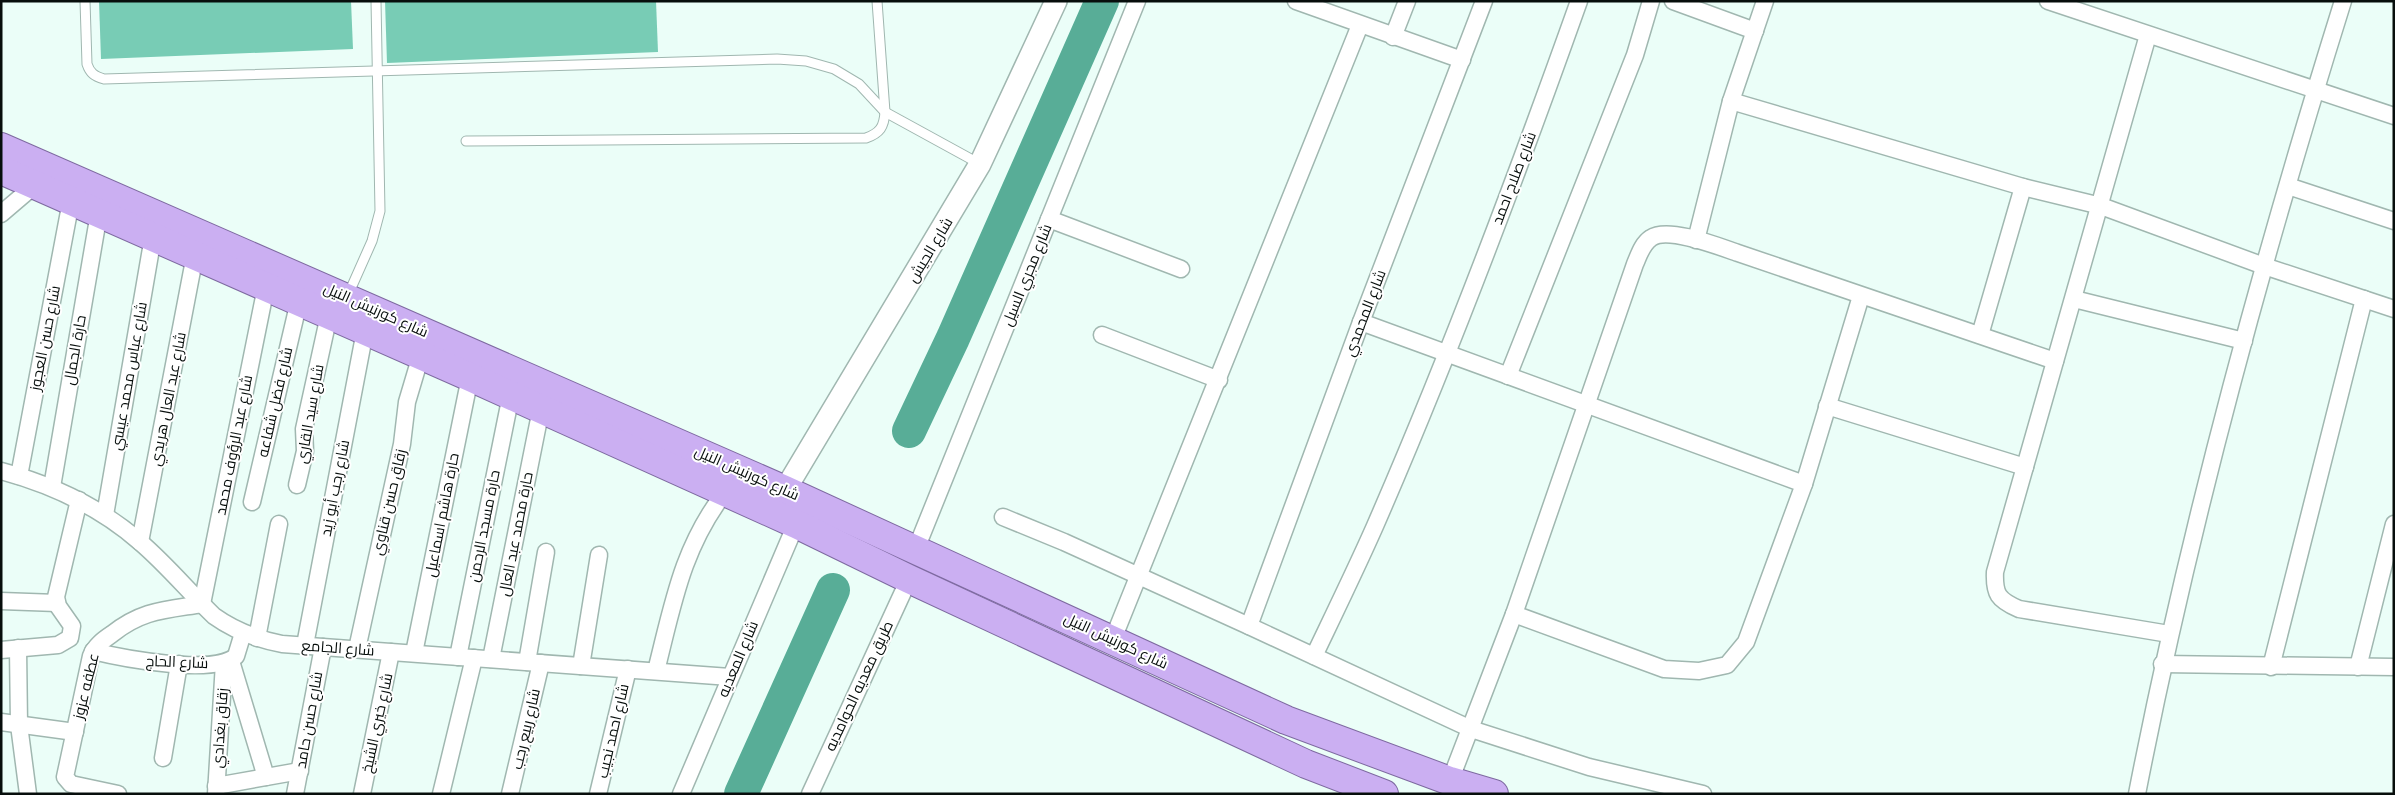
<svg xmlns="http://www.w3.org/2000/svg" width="2395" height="795" font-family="Overpass,Cairo,sans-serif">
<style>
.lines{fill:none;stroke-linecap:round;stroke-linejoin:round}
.river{stroke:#58ad97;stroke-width:34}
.building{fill:#78ccb5}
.service-casing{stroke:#a0b7b0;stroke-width:11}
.minor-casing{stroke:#a0b7b0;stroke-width:19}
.tertiary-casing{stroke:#a0b7b0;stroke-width:24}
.trunk-casing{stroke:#7e6aa0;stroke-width:30}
.service{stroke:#fff;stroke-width:9}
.minor{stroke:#fff;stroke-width:16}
.tertiary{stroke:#fff;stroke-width:21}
.trunk{stroke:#cbaff2;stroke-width:28}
.labels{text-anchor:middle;stroke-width:4;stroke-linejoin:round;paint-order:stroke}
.street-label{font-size:15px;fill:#070e0c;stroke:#fff}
</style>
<rect width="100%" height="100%" fill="#ebfef8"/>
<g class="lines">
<!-- river -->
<g class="river">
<path d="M909 431 953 338 1102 1"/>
<path d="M741 794 833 590"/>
</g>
</g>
<!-- building -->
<g class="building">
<path d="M99 1H351L353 49 101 59Z"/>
<path d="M385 1H656L658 52 387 63Z"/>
</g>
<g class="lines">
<defs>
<g id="service">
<path d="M85 1 87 64C90 73 94 76 104 79L777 59 806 61 834 69 859 84 885 112 980 164"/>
<path d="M466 141 866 138C880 133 884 127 885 112L877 1"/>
<path d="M348 295 372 241 380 211 376 1"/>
</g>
<g id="minor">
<path d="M1296 1 1462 60"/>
<path d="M1673 1 1755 31"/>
<path d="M2048 1 2394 116"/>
<path d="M2148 35 1995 572C1994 594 1998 600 2019 609L2169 634"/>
<path d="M1393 37 1407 1"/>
<path d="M1731 101 2023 187 2101 206 2264 266 2394 309"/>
<path d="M2288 186 2394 221"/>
<path d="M1 214 35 185"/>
<path d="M1049 219 1181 269"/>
<path d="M1696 240 1731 101 1765 1"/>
<path d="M2074 299 2244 341"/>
<path d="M1361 322 1804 484"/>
<path d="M1102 335 1219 380"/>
<path d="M1980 335 2023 187"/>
<path d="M1508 376 1635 55 1651 1"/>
<path d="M1827 406 2025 467"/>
<path d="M1 471C53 485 100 507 140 542 167 565 189 592 214 616 235 631 256 639 282 644L730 677"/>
<path d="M19 476 71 201"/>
<path d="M297 485 305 451 304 429 329 315"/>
<path d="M52 487 99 213"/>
<path d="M252 502 299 301"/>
<path d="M105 515 153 237"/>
<path d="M1003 517 1064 542 1249 626 1471 729 1589 767 1703 794"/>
<path d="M140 542 195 255"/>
<path d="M916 549 1137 1"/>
<path d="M1 601 57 603"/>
<path d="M1514 614 1664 669 1699 671 1727 665 1746 642 1804 484 1861 296"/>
<path d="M1249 626 1361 322 1484 1"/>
<path d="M257 638 279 524"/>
<path d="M1113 639 1360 25"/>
<path d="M305 645 365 331"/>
<path d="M18 648 19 725 28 794"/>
<path d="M357 649 402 444 407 402 421 355"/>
<path d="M1 650 58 645 70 638 72 626 58 606 56 597 79 500"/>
<path d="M93 651C121 658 215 676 236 656L243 633"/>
<path d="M414 653 470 377"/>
<path d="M1314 656C1335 612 1356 569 1375 526 1450 354 1516 178 1579 1"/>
<path d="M458 657 511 395"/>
<path d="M491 659 541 409"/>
<path d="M231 661 266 777"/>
<path d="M527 662 546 552"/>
<path d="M2162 664 2394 667"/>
<path d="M581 666 599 555"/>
<path d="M2271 667 2364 299"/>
<path d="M2358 667 2394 524"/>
<path d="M656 671C673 604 682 548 725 492"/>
<path d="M1 722 75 732"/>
<path d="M163 758 179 664"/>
<path d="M1450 781 1514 614 1635 264C1639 255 1642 244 1651 238 1668 226 1720 247 1738 253L2055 361"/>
<path d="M216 786 300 771"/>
<path d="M118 794 71 784 65 777 91 656C95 646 103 640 112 634 142 610 165 610 202 604L266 287"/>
<path d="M216 794 224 663"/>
<path d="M295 794 323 647"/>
<path d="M362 794 391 652"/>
<path d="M441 794 474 658"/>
<path d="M510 794 541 663"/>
<path d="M598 794 628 669"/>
<path d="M681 794 796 524"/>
<path d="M810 794 909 579"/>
<path d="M2137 794C2189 527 2262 260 2343 1"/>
</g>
<path id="tertiary" d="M785 490 980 164 1056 1"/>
<g id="trunk">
<path d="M1 147 785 490 1286 720 1450 781 1494 794"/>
<path d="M1 170 470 377 796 524 909 579 1306 764 1384 794"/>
</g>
</defs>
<!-- service casing -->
<use href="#service" class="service-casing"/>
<!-- minor casing -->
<use href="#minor" class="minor-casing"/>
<!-- tertiary casing -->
<use href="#tertiary" class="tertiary-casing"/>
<!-- trunk casing -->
<use href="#trunk" class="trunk-casing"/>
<!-- service -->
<use href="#service" class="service"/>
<!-- minor -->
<use href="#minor" class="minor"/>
<!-- tertiary -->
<use href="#tertiary" class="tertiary"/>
<!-- trunk -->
<use href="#trunk" class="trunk"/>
</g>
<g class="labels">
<!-- street labels -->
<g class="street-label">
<text transform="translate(1514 178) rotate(-69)" y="5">شارع صلاح احمد</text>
<text transform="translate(930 250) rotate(-59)" y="5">شارع الجيش</text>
<text transform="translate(1027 275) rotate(-68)" y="5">شارع مجري السيل</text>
<text transform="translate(376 310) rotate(24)" y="5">شارع كورنيش النيل</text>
<text transform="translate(1365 313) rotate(-69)" y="5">شارع المحمدي</text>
<text transform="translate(45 338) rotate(-79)" y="5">شارع حسن العجوز</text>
<text transform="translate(75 350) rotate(-80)" y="5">حارة الجمال</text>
<text transform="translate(129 376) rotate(-80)" y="5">شارع عباس محمد عيسي</text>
<text transform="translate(168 399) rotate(-79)" y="5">شارع عبد العال هريدي</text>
<text transform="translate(275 402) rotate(-77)" y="5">شارع فضل شفاعه</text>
<text transform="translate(310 414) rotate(-80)" y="5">شارع سيد القاري</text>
<text transform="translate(234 445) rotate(-79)" y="5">شارع عبد الرؤوف محمد</text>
<text transform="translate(747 473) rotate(24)" y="5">شارع كورنيش النيل</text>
<text transform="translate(335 488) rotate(-79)" y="5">شارع رجب أبو زيد</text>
<text transform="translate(389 502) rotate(-77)" y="5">زقاق حسن قناوي</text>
<text transform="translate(442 515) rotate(-79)" y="5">حارة هاشم اسماعيل</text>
<text transform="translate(484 526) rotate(-79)" y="5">حارة مسجد الرحمن</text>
<text transform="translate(516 534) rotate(-79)" y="5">حارة محمد عبد العال</text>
<text transform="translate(1116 641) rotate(25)" y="5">شارع كورنيش النيل</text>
<text transform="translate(338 648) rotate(4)" y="5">شارع الجامع</text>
<text transform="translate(738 659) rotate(-67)" y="5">شارع المعديه</text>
<text transform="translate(177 662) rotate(2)" y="5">شارع الحاج</text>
<text transform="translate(86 686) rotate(-76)" y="5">عطفه عزوز</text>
<text transform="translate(859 686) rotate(-65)" y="5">طريق معديه الحوامديه</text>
<text transform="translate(309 720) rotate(-80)" y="5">شارع حسن حامد</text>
<text transform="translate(377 723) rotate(-78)" y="5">شارع خيري الشيخ</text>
<text transform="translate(220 728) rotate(-86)" y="5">زقاق بغدادي</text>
<text transform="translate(526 729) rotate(-77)" y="5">شارع ربيع رجب</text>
<text transform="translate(613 731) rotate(-77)" y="5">شارع احمد نجيب</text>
</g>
</g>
<!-- border -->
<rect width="2395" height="795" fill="none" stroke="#070e0c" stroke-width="5"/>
</svg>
